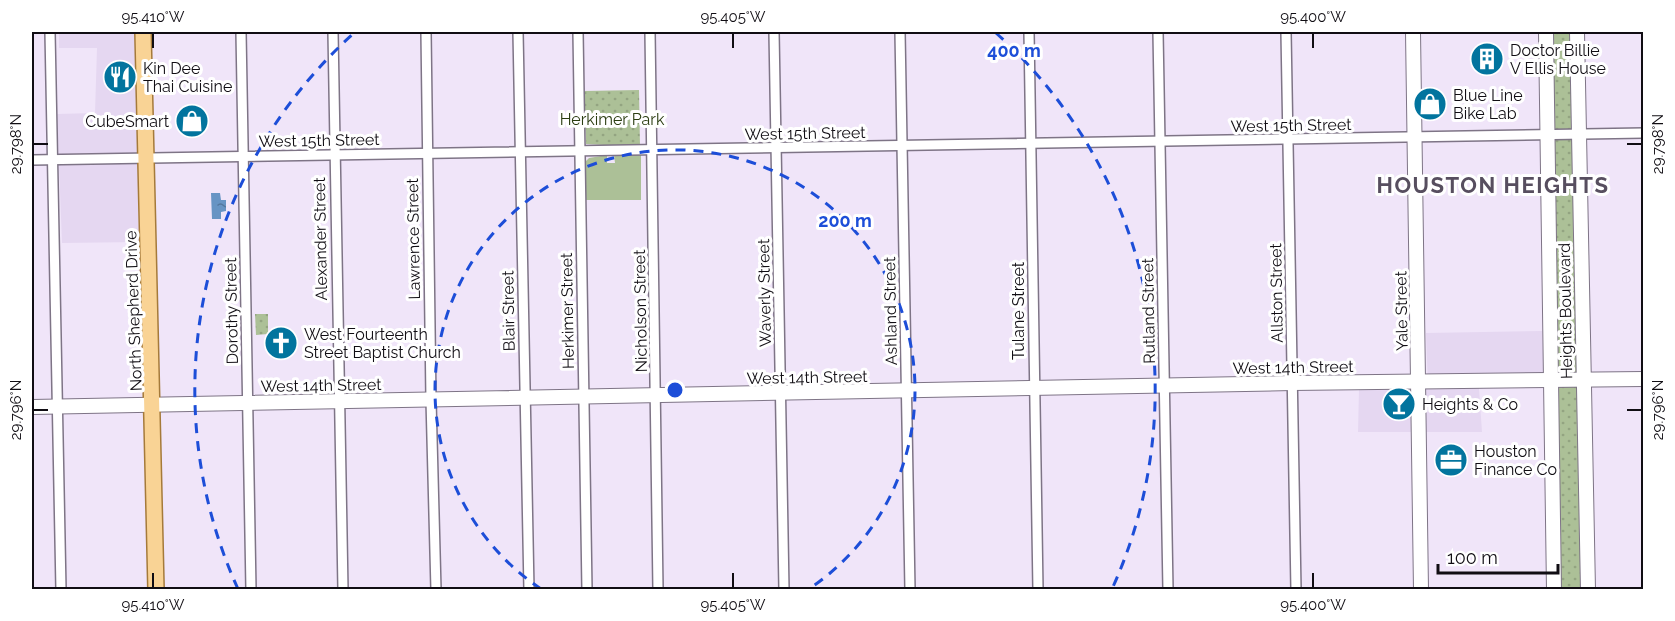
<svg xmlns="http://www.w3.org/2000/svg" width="1675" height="621" font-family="Raleway,sans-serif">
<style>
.built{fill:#e5d7f1}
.grass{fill:#acc097}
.park{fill:url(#park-dots)}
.water{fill:url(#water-ripples)}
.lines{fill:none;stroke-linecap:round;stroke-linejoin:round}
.street-casing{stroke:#7e7486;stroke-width:12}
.secondary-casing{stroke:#7e7486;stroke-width:16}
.primary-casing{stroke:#a57a3a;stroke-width:18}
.street{stroke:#fff;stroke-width:9}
.secondary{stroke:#fff;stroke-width:14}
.primary{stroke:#f9d395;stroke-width:15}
.ticks{fill:none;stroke:#100d13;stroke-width:2}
.ring{fill:none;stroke:#1d4ed8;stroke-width:3;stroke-dasharray:10 8}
.labels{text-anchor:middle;stroke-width:6;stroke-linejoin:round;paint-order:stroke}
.poi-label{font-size:16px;fill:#100d13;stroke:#fff;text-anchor:start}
.park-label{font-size:16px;fill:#2b3d11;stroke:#fff}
.street-label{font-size:16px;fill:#100d13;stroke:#fff}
.district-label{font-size:22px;font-weight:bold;letter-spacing:1.5px;fill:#574e5f;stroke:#fff}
.centre{fill:#1d4ed8;stroke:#fff;stroke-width:3}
.ring-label{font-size:18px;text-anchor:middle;font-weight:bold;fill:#1d4ed8;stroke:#fff;stroke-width:6;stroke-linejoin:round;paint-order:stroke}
.neatline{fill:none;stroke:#100d13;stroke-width:2}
.ticks-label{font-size:15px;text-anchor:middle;fill:#100d13}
</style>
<defs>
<pattern id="park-dots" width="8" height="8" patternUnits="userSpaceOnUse" patternTransform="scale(1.5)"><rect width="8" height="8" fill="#acc097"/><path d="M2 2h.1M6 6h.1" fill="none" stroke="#93a481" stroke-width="1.8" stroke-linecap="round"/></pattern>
<pattern id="water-ripples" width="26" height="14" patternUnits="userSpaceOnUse" patternTransform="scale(1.5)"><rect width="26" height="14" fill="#6794c4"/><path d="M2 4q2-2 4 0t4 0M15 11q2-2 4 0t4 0" fill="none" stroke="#53779e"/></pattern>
</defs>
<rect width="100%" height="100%" fill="#f0e5f9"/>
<!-- built -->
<g class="built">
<path d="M59 32H136L139 242 62 243 57 114 95 113 97 48H59Z"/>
<path d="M1542 331 1544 374H1478L1482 432H1358L1359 390 1428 389 1426 333Z"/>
</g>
<!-- grass -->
<path class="grass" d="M641 154V200H585L584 163 589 158 607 155V163H615L614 155Z"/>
<!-- park -->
<g class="park">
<path d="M1551 32H1572L1581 589H1560Z"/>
<path d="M639 90 640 147 586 144 584 91Z"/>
<path d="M255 314H268V334L256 335Z"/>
</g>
<!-- water -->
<path class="water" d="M211 193H220L221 200H226V211L221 212V219H212Z"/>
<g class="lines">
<defs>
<g id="street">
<path d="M50 32 61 590"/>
<path d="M241 32 251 590"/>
<path d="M333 32 343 590"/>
<path d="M426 32 431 400 436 590"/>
<path d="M518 32 529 590"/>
<path d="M578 32 587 590"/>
<path d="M650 32 658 590"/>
<path d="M774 32 784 590"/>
<path d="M900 32 910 590"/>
<path d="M1029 32 1038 590"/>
<path d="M1158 32 1168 590"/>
<path d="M1286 32 1296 590"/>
<path d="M32 160 1644 133"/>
</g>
<g id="secondary">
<path d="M1413 32 1421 590"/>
<path d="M1546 32 1554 590"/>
<path d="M1577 32 1588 590"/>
<path d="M32 407 1292 383 1644 379"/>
</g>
<path id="primary" d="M143 32 156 590"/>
</defs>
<!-- street casing -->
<use href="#street" class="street-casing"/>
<!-- secondary casing -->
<use href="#secondary" class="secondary-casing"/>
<!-- primary casing -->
<use href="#primary" class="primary-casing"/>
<!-- street -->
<use href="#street" class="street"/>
<!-- secondary -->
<use href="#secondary" class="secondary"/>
<!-- primary -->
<use href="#primary" class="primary"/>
</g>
<!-- ticks -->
<path class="ticks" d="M153 33V48M733 33V48M1313 33V48M33 144H48M1627 144H1642M33 410H48M1627 410H1642M153 573V588M733 573V588M1313 573V588"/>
<!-- distance rings -->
<g class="ring">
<path d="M541 589A240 240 0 1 1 809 589"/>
<path d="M238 589A480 480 0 0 1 354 33M996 33A480 480 0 0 1 1112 589"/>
</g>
<!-- icons -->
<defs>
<symbol id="building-disc" viewBox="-11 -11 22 22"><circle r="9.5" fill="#02749e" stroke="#fff"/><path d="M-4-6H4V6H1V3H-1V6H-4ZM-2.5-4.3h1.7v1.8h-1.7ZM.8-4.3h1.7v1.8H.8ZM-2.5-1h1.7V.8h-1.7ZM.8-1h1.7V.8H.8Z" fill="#fff"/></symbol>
<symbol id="restaurant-disc" viewBox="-11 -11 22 22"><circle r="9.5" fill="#02749e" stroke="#fff"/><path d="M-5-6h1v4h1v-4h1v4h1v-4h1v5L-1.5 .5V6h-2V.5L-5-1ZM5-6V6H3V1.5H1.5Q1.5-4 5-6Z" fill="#fff"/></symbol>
<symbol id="shop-disc" viewBox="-11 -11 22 22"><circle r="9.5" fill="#02749e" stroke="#fff"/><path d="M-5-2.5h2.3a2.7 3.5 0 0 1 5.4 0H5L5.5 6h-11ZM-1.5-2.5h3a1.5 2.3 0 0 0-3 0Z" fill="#fff"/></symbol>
<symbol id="church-disc" viewBox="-11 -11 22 22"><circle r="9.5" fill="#02749e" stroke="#fff"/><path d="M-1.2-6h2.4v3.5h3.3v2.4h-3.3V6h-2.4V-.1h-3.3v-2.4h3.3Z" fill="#fff"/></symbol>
<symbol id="bar-disc" viewBox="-11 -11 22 22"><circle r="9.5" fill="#02749e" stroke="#fff"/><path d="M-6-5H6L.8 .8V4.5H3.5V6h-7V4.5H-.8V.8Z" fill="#fff"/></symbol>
<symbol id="office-disc" viewBox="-11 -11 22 22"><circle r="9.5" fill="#02749e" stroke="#fff"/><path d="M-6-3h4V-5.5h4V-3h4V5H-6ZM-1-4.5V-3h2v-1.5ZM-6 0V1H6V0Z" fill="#fff"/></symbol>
</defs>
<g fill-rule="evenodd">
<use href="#building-disc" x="1468" y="40" width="38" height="38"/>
<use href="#restaurant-disc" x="101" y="58" width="38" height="38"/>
<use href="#shop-disc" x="1411" y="85" width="38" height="38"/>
<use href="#shop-disc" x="173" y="102" width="38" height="38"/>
<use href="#church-disc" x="262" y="324" width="38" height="38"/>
<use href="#bar-disc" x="1380" y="385" width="38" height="38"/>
<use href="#office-disc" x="1432" y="441" width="38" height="38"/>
</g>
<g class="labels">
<!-- poi labels -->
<g class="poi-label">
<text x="1510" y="56">Doctor Billie<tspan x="1510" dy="18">V Ellis House</tspan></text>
<text x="143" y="74">Kin Dee<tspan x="143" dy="18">Thai Cuisine</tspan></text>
<text x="1453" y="101">Blue Line<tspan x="1453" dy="18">Bike Lab</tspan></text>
<text x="169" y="127" text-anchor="end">CubeSmart</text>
<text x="304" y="340">West Fourteenth<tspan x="304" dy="18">Street Baptist Church</tspan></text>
<text x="1422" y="410">Heights &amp; Co</text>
<text x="1474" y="457">Houston<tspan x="1474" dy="18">Finance Co</tspan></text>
</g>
<!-- park labels -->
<g class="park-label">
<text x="612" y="125">Herkimer Park</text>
</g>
<!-- street labels -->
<g class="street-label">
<text transform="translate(1291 125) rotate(-1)" y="6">West 15th Street</text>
<text transform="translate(805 133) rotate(-1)" y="6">West 15th Street</text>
<text transform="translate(319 140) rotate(-1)" y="6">West 15th Street</text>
<text transform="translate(320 239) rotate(-91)" y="6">Alexander Street</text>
<text transform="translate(413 239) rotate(-91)" y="6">Lawrence Street</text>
<text transform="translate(764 293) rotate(-91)" y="6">Waverly Street</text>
<text transform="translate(1276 293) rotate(-91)" y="6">Allston Street</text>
<text transform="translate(133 311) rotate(-92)" y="6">North Shepherd Drive</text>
<text transform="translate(231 311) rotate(-91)" y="6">Dorothy Street</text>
<text transform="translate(508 311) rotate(-91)" y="6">Blair Street</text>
<text transform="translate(567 311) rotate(-91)" y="6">Herkimer Street</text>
<text transform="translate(640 311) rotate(-91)" y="6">Nicholson Street</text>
<text transform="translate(890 311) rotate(-91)" y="6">Ashland Street</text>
<text transform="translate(1018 311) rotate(-90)" y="6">Tulane Street</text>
<text transform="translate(1148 311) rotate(-91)" y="6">Rutland Street</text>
<text transform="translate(1401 311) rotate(-91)" y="6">Yale Street</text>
<text transform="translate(1565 311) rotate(-91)" y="6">Heights Boulevard</text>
<text transform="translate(1293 367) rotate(-1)" y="6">West 14th Street</text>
<text transform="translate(807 377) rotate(-1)" y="6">West 14th Street</text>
<text transform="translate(321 385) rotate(-1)" y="6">West 14th Street</text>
</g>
<!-- district labels -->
<g class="district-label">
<text x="1493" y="193">HOUSTON HEIGHTS</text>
</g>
</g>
<circle cx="675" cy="390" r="9" class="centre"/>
<g class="ring-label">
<text x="1014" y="57">400 m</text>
<text x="845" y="227">200 m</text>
</g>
<!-- border -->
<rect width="1675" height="621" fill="none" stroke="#ffffff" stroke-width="66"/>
<!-- scale -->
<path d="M1438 564v9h120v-9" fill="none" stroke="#100d13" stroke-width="3"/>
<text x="1447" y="564" font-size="18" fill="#100d13" stroke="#ffffff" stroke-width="4.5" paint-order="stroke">100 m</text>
<rect x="33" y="33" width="1609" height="555" class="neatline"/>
<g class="ticks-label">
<text x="153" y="22">95.410°W</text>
<text x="733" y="22">95.405°W</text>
<text x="1313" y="22">95.400°W</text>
<text transform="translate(16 144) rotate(-90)" y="5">29.798°N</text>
<text transform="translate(1658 144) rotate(-90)" y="5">29.798°N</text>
<text transform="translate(16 410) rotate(-90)" y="5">29.796°N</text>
<text transform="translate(1658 410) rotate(-90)" y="5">29.796°N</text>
<text x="153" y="610">95.410°W</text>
<text x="733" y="610">95.405°W</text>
<text x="1313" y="610">95.400°W</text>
</g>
</svg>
